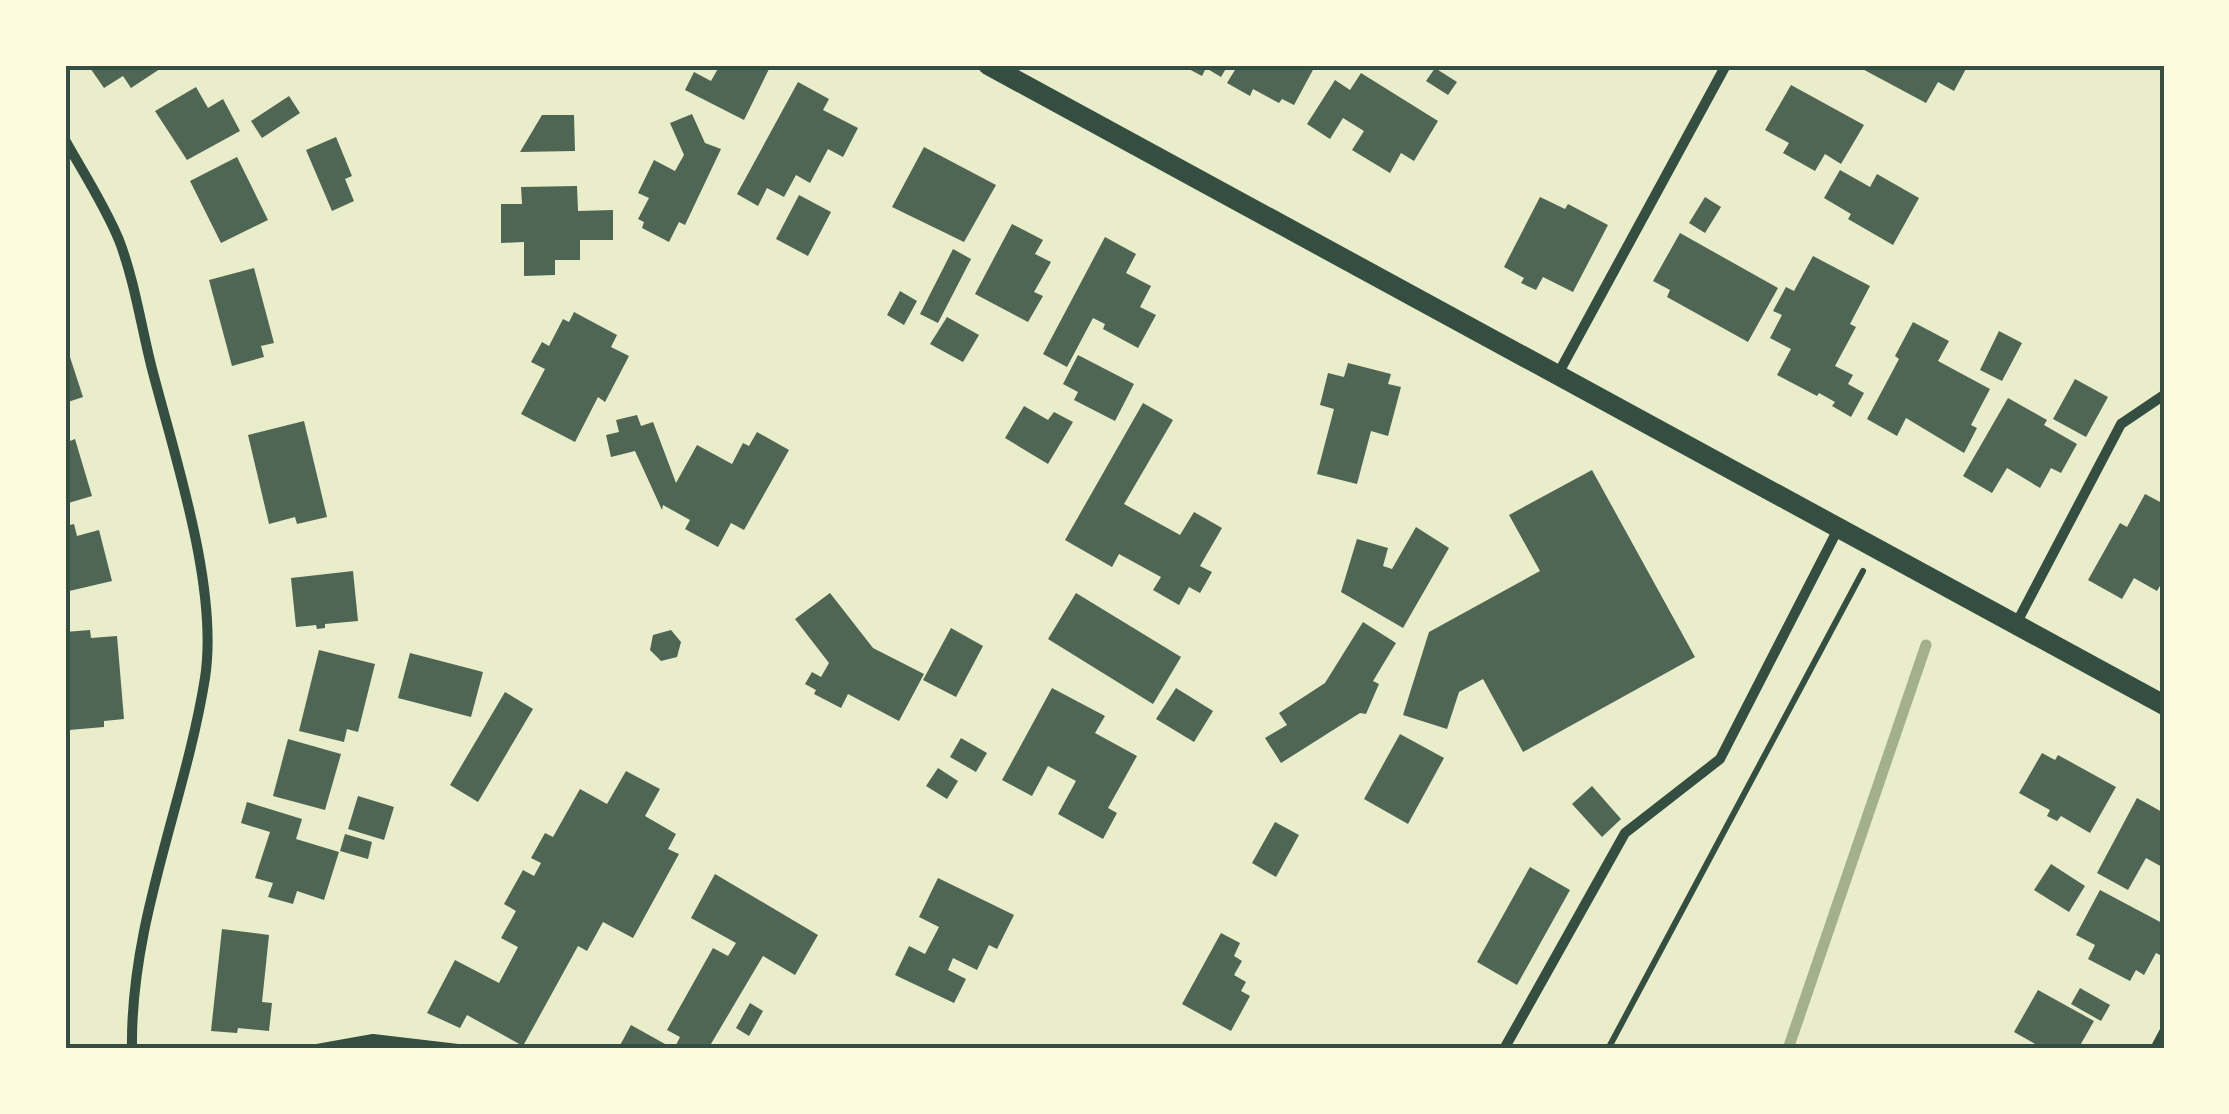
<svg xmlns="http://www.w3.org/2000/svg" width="2229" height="1114" font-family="'Nunito Sans',sans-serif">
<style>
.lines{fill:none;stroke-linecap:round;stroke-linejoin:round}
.stream{stroke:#a3b18a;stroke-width:11}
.building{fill:#4f6655}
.path{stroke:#344e41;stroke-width:6}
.minor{stroke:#344e41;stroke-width:10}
.secondary{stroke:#344e41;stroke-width:20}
.neatline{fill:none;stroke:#344e41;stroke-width:4}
</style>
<rect width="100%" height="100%" fill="#e9edc9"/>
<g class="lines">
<!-- stream -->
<path class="stream" d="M1788 1049 1926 645"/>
</g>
<!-- building -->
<g class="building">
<path d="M88 65H166L131 88 123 76 104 88Z"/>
<path d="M720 65H771L744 120 685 90 694 72 711 81Z"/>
<path d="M1181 65H1228L1221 77 1206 68 1202 76Z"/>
<path d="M1238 65H1309L1314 68 1294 105 1282 99 1279 103 1253 89 1250 96 1227 83Z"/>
<path d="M1855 65H1968L1954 91 1938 82 1926 103Z"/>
<path d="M1435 68 1457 82 1448 95 1426 81Z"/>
<path d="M1361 73 1438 121 1414 161 1401 153 1390 173 1352 150 1364 131 1343 118 1330 139 1307 124 1335 80 1350 90Z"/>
<path d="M798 82 829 99 823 110 858 128 843 157 828 149 810 183 796 175 784 197 767 188 758 206 737 194Z"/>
<path d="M1791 85 1864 125 1841 164 1825 154 1815 171 1783 153 1789 143 1765 130Z"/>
<path d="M196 87 208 108 223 99 240 131 187 160 155 111Z"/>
<path d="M289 96 300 113 262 138 251 121Z"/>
<path d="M692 114 705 143 721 149 685 225 679 222 669 242 642 228 644 222 638 219 649 198 638 193 654 160 675 171 684 155 670 123Z"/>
<path d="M542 115H574L575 151 520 152Z"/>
<path d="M336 137 352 176 345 179 354 201 332 211 306 150Z"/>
<path d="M924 147 996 185 964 242 892 207Z"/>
<path d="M237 157 268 220 221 243 190 181Z"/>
<path d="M1840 170 1870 187 1877 174 1919 198 1893 245 1848 219 1851 214 1824 198Z"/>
<path d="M577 186 578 211 613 210V240H580V260H555V275L524 276V242L501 243V204H522L521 187Z"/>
<path d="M799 195 831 212 808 256 776 239Z"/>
<path d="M1540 197 1565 209 1568 204 1608 225 1573 292 1543 277 1536 290 1521 283 1524 278 1504 267Z"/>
<path d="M1705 197 1721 207 1705 233 1689 223Z"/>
<path d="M1012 224 1043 240 1035 254 1051 262 1034 292 1043 296 1028 322 975 294Z"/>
<path d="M1680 233 1778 288 1748 342 1667 297 1670 290 1653 281Z"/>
<path d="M1105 237 1136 254 1126 273 1151 286 1140 307 1156 315 1138 348 1103 329 1105 324 1093 318 1067 367 1043 354Z"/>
<path d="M953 249 971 259 938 323 920 314Z"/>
<path d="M1813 256 1870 286 1850 324 1856 327 1835 366 1853 375 1848 384 1864 393 1851 417 1832 406 1835 402 1819 393 1817 396 1777 375 1791 349 1770 338 1782 315 1773 311 1786 287 1794 291Z"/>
<path d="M254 268 274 343 261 346 264 357 232 366 209 280Z"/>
<path d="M900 291 917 301 904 325 887 315Z"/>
<path d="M574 312 617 335 611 347 629 356 605 402 598 397 575 442 521 414 545 369 531 362 542 342 549 346 563 319 569 322Z"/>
<path d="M947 317 979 335 963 362 930 344Z"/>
<path d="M1913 322 1949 341 1938 361 1990 389 1971 425 1977 428 1964 453 1906 418 1897 436 1867 419 1899 359 1895 356Z"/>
<path d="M1999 331 2022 343 2002 381 1980 370Z"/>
<path d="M68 351 83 397 65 403V352Z"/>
<path d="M1078 355 1134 384 1115 421 1074 400 1078 392 1063 384Z"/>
<path d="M1348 363 1391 374 1388 384 1401 387 1388 436 1371 431 1357 484 1317 474 1334 409 1320 405 1328 373 1344 377Z"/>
<path d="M2075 379 2108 397 2086 437 2053 419Z"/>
<path d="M2008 398 2047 420 2044 425 2077 444 2061 473 2051 468 2040 488 2007 468 1992 493 1963 476Z"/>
<path d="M1143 403 1173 420 1124 504 1180 535 1194 512 1222 528 1200 566 1212 572 1200 593 1189 587 1179 605 1153 590 1161 577 1119 554 1112 567 1065 540Z"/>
<path d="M1024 406 1048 420 1054 412 1073 422 1048 464 1005 438Z"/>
<path d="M637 415 641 426 653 422 676 483 697 445 732 464 743 443 749 446 757 432 789 450 744 530 731 523 718 547 685 529 690 520 663 505 662 510 635 451 611 457 606 435 619 432 616 420Z"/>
<path d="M304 421 327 517 297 524 295 517 269 524 248 435Z"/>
<path d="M75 439 92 496 65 504V443Z"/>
<path d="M1592 470 1695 657 1523 752 1483 679 1459 692 1447 729 1403 715 1429 632 1540 571 1509 515Z"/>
<path d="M2145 494 2164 504V579L2157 591 2134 578 2122 599 2088 580 2120 523 2127 527Z"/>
<path d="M74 524 77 536 99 530 112 581 65 592V526Z"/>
<path d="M1416 527 1449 548 1403 628 1341 592 1357 539 1388 548 1383 566 1392 569Z"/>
<path d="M353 571 358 621 325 624V628L317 629 316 625 296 627 291 578Z"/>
<path d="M830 593 873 648 924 674 899 721 848 694 841 708 814 694 816 690 805 684 812 672 821 677 829 663 795 619Z"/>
<path d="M1076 593 1181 657 1153 704 1048 639Z"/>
<path d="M1363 622 1396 643 1373 681 1379 684 1366 714 1360 713 1281 763 1265 738 1287 725 1279 713 1325 683Z"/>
<path d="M951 628 983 646 956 697 923 680Z"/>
<path d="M90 630 91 638 117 636 124 719 104 721V727L69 730 65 632Z"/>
<path d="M671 630 681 642 677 657 661 661 650 650 653 635Z"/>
<path d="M319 650 375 664 358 732 347 729 344 742 299 731Z"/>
<path d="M410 653 483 672 471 717 398 698Z"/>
<path d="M1052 688 1105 716 1095 733 1137 756 1108 808 1117 813 1103 839 1058 814 1076 781 1048 766 1032 796 1002 780Z"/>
<path d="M1176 688 1213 711 1194 742 1156 719Z"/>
<path d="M505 692 533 709 478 802 450 785Z"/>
<path d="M1400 734 1444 758 1408 824 1364 799Z"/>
<path d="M961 738 987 753 976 772 950 757Z"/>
<path d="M288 739 341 754 325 810 273 796Z"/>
<path d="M2042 753 2055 760 2058 755 2116 787 2090 833 2061 816 2057 821 2047 816 2050 810 2019 793Z"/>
<path d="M938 768 958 781 947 799 926 786Z"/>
<path d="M626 771 660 789 645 816 676 834 668 849 679 854 633 938 603 922 587 951 578 946 523 1046 467 1015 460 1028 427 1013 455 960 499 983 518 947 501 938 516 911 504 904 523 870 534 876 541 863 531 858 545 833 553 837 580 789 607 804Z"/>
<path d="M1592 786 1621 819 1602 837 1572 804Z"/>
<path d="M358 796 394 807 384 840 348 829Z"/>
<path d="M2137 798 2164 813V868L2146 858 2128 890 2097 873Z"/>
<path d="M247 802 302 819 296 839 339 852 324 900 297 891 293 904 268 897 273 883 255 878 270 832 241 823Z"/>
<path d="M1275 822 1299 835 1276 877 1252 863Z"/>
<path d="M345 834 372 842 368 859 340 851Z"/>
<path d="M2051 864 2085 886 2069 912 2034 890Z"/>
<path d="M1530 867 1570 890 1517 985 1477 962Z"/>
<path d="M715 874 818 935 795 975 763 956 708 1049H618L631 1025 674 1049 680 1037 667 1030 713 948 728 956 736 943 691 918Z"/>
<path d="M938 878 1014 915 997 949 989 945 977 970 953 958 948 970 966 979 954 1003 895 975 909 946 925 954 939 927 919 917Z"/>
<path d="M2100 890 2164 924V957L2156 953 2144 975 2136 970 2130 981 2088 959 2095 945 2076 935Z"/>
<path d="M222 929 269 935 262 1002 272 1003 269 1031 238 1028 237 1033 211 1031Z"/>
<path d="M1221 933 1240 943 1234 956 1242 961 1234 975 1246 982 1241 991 1250 996 1231 1031 1182 1004Z"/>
<path d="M2080 988 2110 1005 2101 1021 2071 1004Z"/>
<path d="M2038 990 2094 1021 2078 1049H2044L2014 1032Z"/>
<path d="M750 1003 763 1011 749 1036 736 1028Z"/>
</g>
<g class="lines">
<!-- path -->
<path class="path" d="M1608 1049 1863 571"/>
<!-- minor -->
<g class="minor">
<path d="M65 140C83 172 105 206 119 240 134 279 141 325 151 365 174 455 219 587 205 678 185 803 130 921 132 1049"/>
<path d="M1558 374 1726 65"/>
<path d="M2016 624 2121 424 2164 395"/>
<path d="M317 1049 373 1039 458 1049"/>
<path d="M1504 1049 1625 833 1720 759 1839 527"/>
<path d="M2155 1049 2164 1032"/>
</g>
<!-- secondary -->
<path class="secondary" d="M988 65 2164 705"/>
</g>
<!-- border -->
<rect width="2229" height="1114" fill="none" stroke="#fefae0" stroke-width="135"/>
<rect x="68" y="68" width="2094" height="978" class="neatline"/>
</svg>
